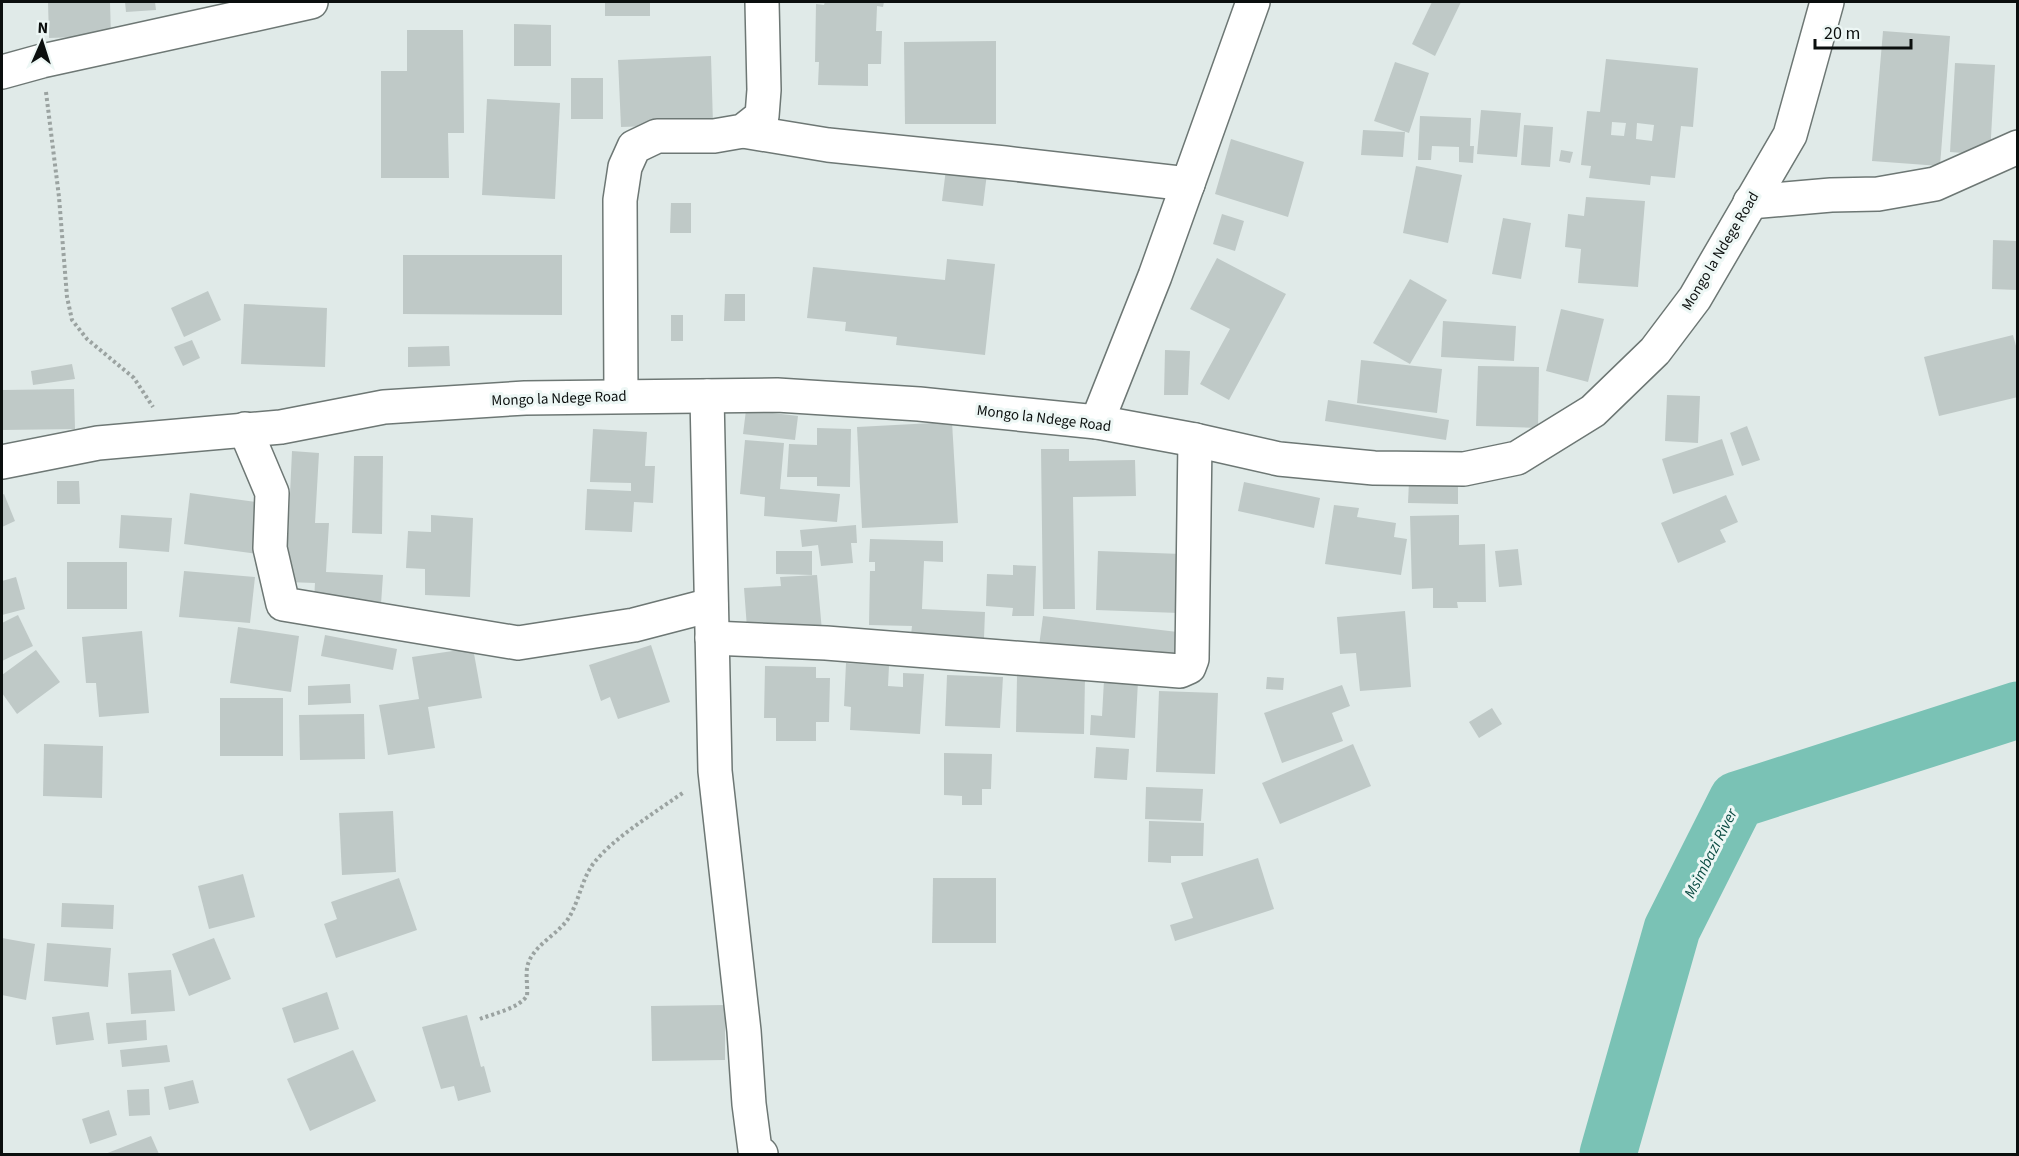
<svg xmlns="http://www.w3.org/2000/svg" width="2019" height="1156" font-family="'Source Sans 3',sans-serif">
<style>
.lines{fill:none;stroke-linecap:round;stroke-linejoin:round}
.river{stroke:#7ac2b5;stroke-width:57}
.building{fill:#bfc9c7;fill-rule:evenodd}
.minor-casing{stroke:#6d7774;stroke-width:36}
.path{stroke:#9ba3a1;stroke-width:4;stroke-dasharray:3 3;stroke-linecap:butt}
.minor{stroke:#fff;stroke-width:33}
.labels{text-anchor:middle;stroke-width:6;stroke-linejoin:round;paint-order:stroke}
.street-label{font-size:15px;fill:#0b0f0e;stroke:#edf7f5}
.water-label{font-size:16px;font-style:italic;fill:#0a4b42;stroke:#edf7f5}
</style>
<rect width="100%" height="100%" fill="#e0eae8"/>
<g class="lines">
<!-- river -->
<path class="river" d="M1608 1154 1672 929 1737 800 2018 710"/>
</g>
<!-- building -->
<g class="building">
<path d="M48 2H110L111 36 49 38Z"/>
<path d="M125 2H155L156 10 126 12Z"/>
<rect x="605" y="2" width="45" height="14"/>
<path d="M825 2H884L883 7 877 6 876 31H882L881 64H868V86L818 85 819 62H815L816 4 824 5Z"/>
<path d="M1432 2H1461L1435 56 1412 44Z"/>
<path d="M514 24 551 25V66H514Z"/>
<path d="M407 30H463L464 133H448L449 178H381V71H407Z"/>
<path d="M1883 31 1950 36 1940 166 1872 161Z"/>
<path d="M996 41V124H905L904 42Z"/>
<path d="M711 56 713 124 621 127 618 60Z"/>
<path d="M1606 59 1698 68 1693 127 1681 126 1675 178 1651 176 1650 185 1589 178 1591 166 1581 165 1587 111 1600 112ZM1612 122 1626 123 1624 136 1611 135ZM1637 123 1654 125 1652 141 1636 139Z"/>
<path d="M1395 62 1429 73 1409 133 1374 121Z"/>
<path d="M1955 63 1995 65 1990 155 1950 152Z"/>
<rect x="571" y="78" width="32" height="41"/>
<path d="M487 99 560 103 555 199 482 195Z"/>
<path d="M1481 110 1521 113 1517 157 1477 154Z"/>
<path d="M1420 116 1471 118 1470 146H1474L1473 163 1459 162V147L1432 146 1431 160H1418Z"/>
<path d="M1524 125 1553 127 1550 167 1521 165Z"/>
<path d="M1363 130 1405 132 1403 157 1361 155Z"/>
<path d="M1231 139 1304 162 1288 217 1215 194Z"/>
<path d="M1561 150 1573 152 1570 163 1559 161Z"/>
<path d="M947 161 988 165 983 206 942 201Z"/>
<path d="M1416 166 1462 175 1448 243 1403 233Z"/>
<path d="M1586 197 1645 201 1638 287 1578 283 1581 249 1565 247 1568 214 1584 216Z"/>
<path d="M671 203H691V233H670Z"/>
<path d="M1222 214 1244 221 1235 251 1213 244Z"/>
<path d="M1503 218 1531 223 1521 279 1492 274Z"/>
<path d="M1993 240 2017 241V290L1992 289Z"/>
<path d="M403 255H562V315L403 314Z"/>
<path d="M1217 258 1286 294 1229 400 1200 384 1230 329 1190 309Z"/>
<path d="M947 259 995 264 985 355 896 345 897 337 845 331 846 322 807 318 813 267 945 280Z"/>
<path d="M1410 279 1447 300 1410 364 1373 343Z"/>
<path d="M208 291 221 320 184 337 171 308Z"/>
<path d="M725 294H745V321H724Z"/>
<path d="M244 304 327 308 325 367 241 364Z"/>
<path d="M1561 309 1604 319 1588 382 1546 371Z"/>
<rect x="671" y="315" width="12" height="26"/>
<path d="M1443 321 1516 326 1514 361 1441 357Z"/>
<path d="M2013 335 2018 353V397L1939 416 1924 357Z"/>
<path d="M192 340 200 358 183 366 174 347Z"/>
<path d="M449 346 450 366 408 367V347Z"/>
<path d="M1165 350 1190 351 1188 395H1164Z"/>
<path d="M1361 360 1442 369 1437 413 1357 403Z"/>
<path d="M72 364 75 379 33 385 31 371Z"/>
<path d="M1478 366 1539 367 1538 428 1476 426Z"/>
<path d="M74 389 75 429 2 430V390Z"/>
<path d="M1667 395 1700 396 1698 443 1665 441Z"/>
<path d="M1328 400 1449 420 1446 440 1325 421Z"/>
<path d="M746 410 798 416 795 440 743 434Z"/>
<path d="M952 422 958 523 862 528 857 427Z"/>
<path d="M1747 426 1760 460 1742 466 1730 433Z"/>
<path d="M817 428 851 429 850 487 817 486V477H787L789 444 817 445Z"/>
<path d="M593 429 647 432 645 466H655L653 503 634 502 632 532 585 530 587 489 631 491V483L590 482Z"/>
<path d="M1722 439 1734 475 1673 494 1662 459Z"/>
<path d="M745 440 784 443 780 489 840 494 837 522 764 516 765 497 740 494Z"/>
<path d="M1041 449H1069V461L1135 460 1136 496 1073 497 1075 609H1043Z"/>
<path d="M292 451 319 453 315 523H329L326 572 383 575 381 604 314 600 315 583 286 582Z"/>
<path d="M354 456H383L382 534 352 533Z"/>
<path d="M57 481H79L80 504H57Z"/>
<path d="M1409 481 1458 482V504L1408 503Z"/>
<path d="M1244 482 1320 498 1314 528 1238 511Z"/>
<path d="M190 493 263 503 257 554 184 544Z"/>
<path d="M4 494 15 521 2 527V495Z"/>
<path d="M1726 495 1738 522 1720 530 1726 542 1678 563 1661 523Z"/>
<path d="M1334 505 1359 508 1357 517 1396 523 1394 537 1407 539 1401 575 1325 564Z"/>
<path d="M121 515 172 518 169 552 119 548Z"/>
<path d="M431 515 473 518 470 597 425 595V569L406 568 408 531 431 532Z"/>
<path d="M1459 515V545L1485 544 1486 602H1457L1458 608H1433V588L1412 589 1410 516Z"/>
<path d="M856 525 857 543H851L853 563 821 566 818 545 802 547 800 530Z"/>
<path d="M870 539 943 541V562L924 561 922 609 985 612 984 638 911 635 912 626 869 625 870 571H875V562H869Z"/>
<path d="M1518 549 1522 585 1499 587 1495 551Z"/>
<path d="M776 551H812V575L776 574Z"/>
<path d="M1098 551 1182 554 1179 613 1096 610Z"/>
<rect x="67" y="562" width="60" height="47"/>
<path d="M1013 565 1036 566 1034 616H1012L1013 608 986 606 987 574 1013 575Z"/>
<path d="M184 571 255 577 250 623 179 617Z"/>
<path d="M817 575 822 631 747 628 744 588 781 586 780 577Z"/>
<path d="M16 577 25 609 2 615V581Z"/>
<path d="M1405 611 1411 687 1360 691 1356 653 1340 654 1337 617Z"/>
<path d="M18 615 33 646 2 661V623Z"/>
<path d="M1043 616 1186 633 1182 663 1039 646Z"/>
<path d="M238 627 299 636 291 692 230 683Z"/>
<path d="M142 631 149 713 99 717 96 683H86L82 637Z"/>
<path d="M325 635 397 649 393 670 321 656Z"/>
<path d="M651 645 670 702 618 719 610 697 601 701 589 665Z"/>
<path d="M473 648 482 698 428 707 435 748 388 755 379 705 419 699 412 657Z"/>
<path d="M36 650 60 682 17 714 2 693V675Z"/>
<path d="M846 663 889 666 888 686 903 687V673L924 674 920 734 850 730 851 707 844 706Z"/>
<path d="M765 666 816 667V678H830L829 722H816V741H776V718H764Z"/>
<path d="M947 675 1003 677 1000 728 945 726Z"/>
<path d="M1017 676 1085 677 1084 734 1016 732Z"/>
<path d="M1267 677 1284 678 1283 690 1266 689Z"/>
<path d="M1104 680 1138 681 1135 738 1090 735 1091 715 1102 716Z"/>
<path d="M350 684 351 703 308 705V686Z"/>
<path d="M1342 685 1350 706 1332 713 1343 741 1282 763 1264 713Z"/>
<path d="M1159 691 1218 693 1215 774 1156 772Z"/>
<rect x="220" y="698" width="63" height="58"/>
<path d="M1492 708 1502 724 1479 738 1469 722Z"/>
<path d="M364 714 365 759 300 760 299 715Z"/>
<path d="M44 744 103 746 102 798 43 796Z"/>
<path d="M1353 744 1371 786 1280 824 1262 783Z"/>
<path d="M1096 747 1129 749 1127 780 1094 778Z"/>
<path d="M944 753 992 754 991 789H982V805H962V796L944 795Z"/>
<path d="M1146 787 1203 789 1201 821 1145 819Z"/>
<path d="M393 811 396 872 342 875 339 813Z"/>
<path d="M1149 821 1204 823 1203 856H1171V863L1148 862Z"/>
<path d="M1258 858 1274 909 1175 941 1170 925 1193 918 1181 883Z"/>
<path d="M243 874 255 917 209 929 198 886Z"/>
<path d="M399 878 417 930 336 958 324 924 337 919 331 902Z"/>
<path d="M933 878H996V943H932Z"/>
<path d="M62 903 114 905 113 929 61 927Z"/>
<path d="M2 938 35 944 26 1000 2 995Z"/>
<path d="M214 938 231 979 189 996 172 954Z"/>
<path d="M47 943 111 948 108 987 44 981Z"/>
<path d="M171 970 175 1011 131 1014 128 973Z"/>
<path d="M327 992 339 1029 294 1043 282 1008Z"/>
<path d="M725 1005V1060L652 1061 651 1006Z"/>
<path d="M89 1012 94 1040 56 1045 52 1017Z"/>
<path d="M467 1015 481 1067 484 1066 491 1092 458 1101 454 1086 441 1089 422 1027Z"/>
<path d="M146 1020 147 1040 108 1044 106 1023Z"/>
<path d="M167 1045 170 1062 122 1067 120 1050Z"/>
<path d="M353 1050 376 1101 310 1131 287 1079Z"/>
<path d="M193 1080 199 1103 169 1110 164 1087Z"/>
<path d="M149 1089 150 1115 129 1116 127 1090Z"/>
<path d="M109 1110 117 1135 90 1144 82 1119Z"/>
<path d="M151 1136 159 1154H105Z"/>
</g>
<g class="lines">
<defs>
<g id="minor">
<path d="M2 72 42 61 311 2"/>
<path d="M743 131 828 145 1005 163 1188 184"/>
<path d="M1750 202 1831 195 1878 194 1935 184 2018 147"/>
<path d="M621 395 620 200 625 167 634 147 657 136H714L743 131 762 116 764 90 762 2"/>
<path d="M707 396 715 771 744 1031 749 1104 755 1150 761 1154"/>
<path d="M1097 422 1155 276 1253 2"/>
<path d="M245 429 272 493 270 548 283 604 518 643 634 625 711 605"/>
<path d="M2 462 98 443 281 427 384 407 525 398 777 395 919 404 1097 422 1195 440 1279 459 1374 468 1464 469 1517 458 1593 411 1655 351 1695 298 1790 135 1827 2"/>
<path d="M712 638 826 643 1180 671 1189 667 1192 659 1195 440"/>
</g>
</defs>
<!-- minor casing -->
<use href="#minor" class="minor-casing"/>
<!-- path -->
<g class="path">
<path d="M46 92 59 197 67 297 72 320 87 339 134 378 153 407"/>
<path d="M480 1019C495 1013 517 1009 527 996 528 986 525 973 528 964 534 945 557 935 568 919 579 902 581 881 593 864 614 837 656 812 684 792"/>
</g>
<!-- minor -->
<use href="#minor" class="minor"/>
</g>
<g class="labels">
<!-- street labels -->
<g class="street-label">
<text transform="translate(1720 251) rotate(-59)" y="5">Mongo la Ndege Road</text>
<text transform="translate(559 398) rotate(-2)" y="5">Mongo la Ndege Road</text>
<text transform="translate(1044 418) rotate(7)" y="5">Mongo la Ndege Road</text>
</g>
<!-- water labels -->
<g class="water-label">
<text transform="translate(1710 853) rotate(-63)" y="6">Msimbazi River</text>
</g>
</g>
<!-- border -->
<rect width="2019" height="1156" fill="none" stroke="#0b0f0e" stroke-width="6"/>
<!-- north arrow -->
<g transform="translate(42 42) rotate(3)" stroke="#edf7f5" stroke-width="4.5" paint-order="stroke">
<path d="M0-4.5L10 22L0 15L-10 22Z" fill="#0b0f0e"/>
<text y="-9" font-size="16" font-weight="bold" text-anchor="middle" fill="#0b0f0e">N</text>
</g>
<!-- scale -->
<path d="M1815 39v9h96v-9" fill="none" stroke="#0b0f0e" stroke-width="3"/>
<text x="1824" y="39" font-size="18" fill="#0b0f0e" stroke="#edf7f5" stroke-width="4.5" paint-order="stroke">20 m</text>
</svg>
